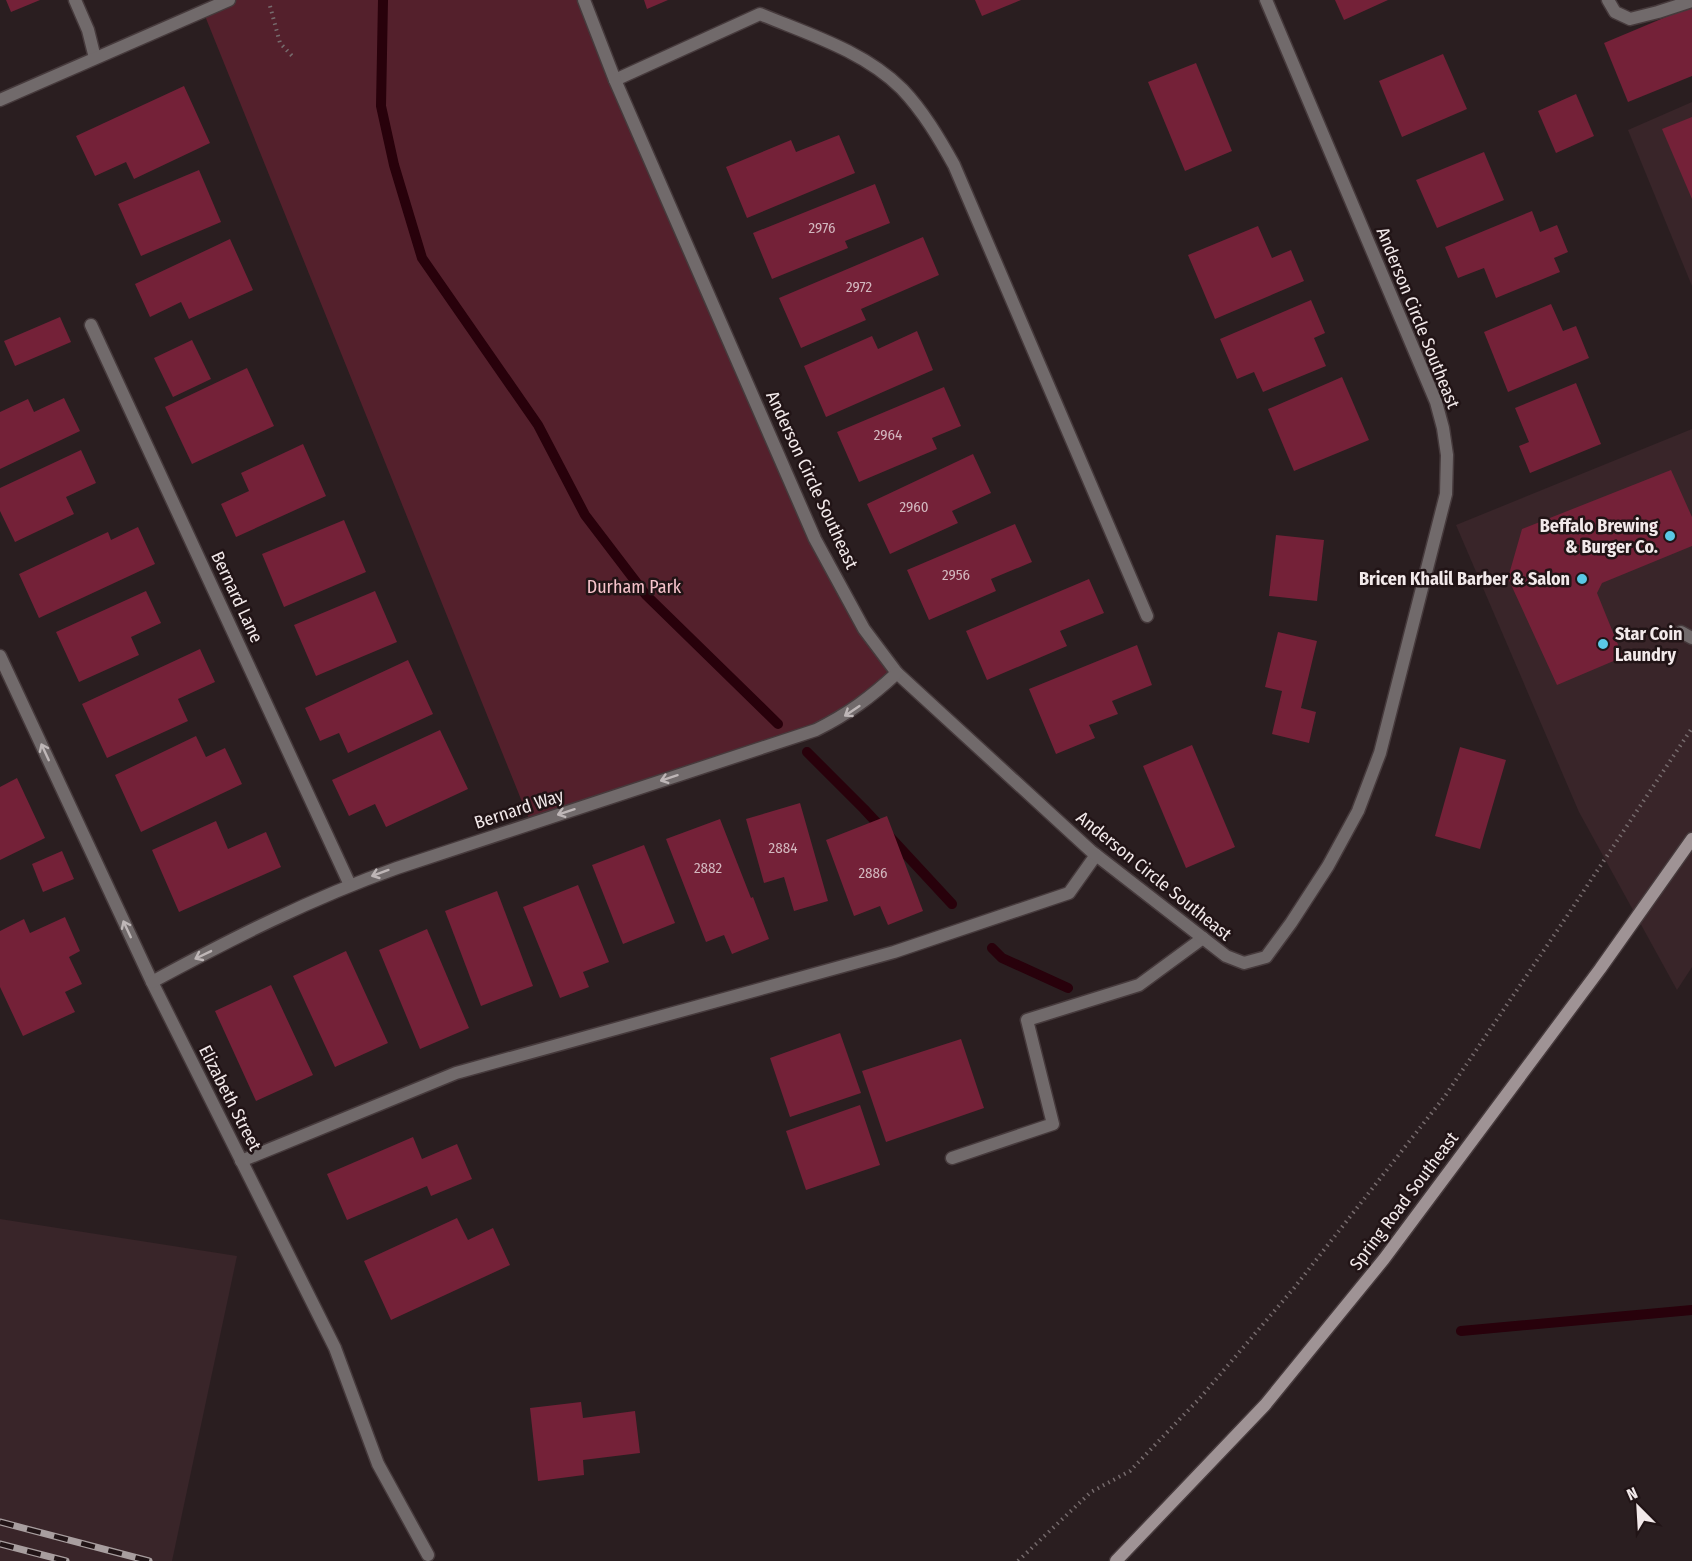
<svg xmlns="http://www.w3.org/2000/svg" width="1692" height="1561" font-family="'Fira Sans Condensed',sans-serif">
<style>
.built{fill:#392529}
.green{fill:#54202c}
.lines{fill:none;stroke-linecap:round;stroke-linejoin:round}
.stream{stroke:#28010b;stroke-width:10}
.building{fill:#742138}
.service-casing{stroke:#463a3c;stroke-width:15}
.minor-casing{stroke:#463a3c;stroke-width:15}
.tertiary-casing{stroke:#463a3c;stroke-width:15}
.secondary-casing{stroke:#463a3c;stroke-width:15}
.path{stroke:#766b6d;stroke-width:4;stroke-dasharray:1.5 4.5;stroke-linecap:butt}
.service{stroke:#716a6b;stroke-width:12}
.minor{stroke:#716a6b;stroke-width:12}
.tertiary{stroke:#716a6b;stroke-width:12}
.secondary{stroke:#9f9395;stroke-width:12}
.rail-casing{stroke:#a89e9f;stroke-width:7}
.rail{stroke:#211416;stroke-width:4.5;stroke-dasharray:14;stroke-linecap:butt}
.oneway{stroke:#beb6b7}
.poi-dot{fill:#5ac8e5;stroke:#211416;stroke-width:2}
.labels{text-anchor:middle;stroke-width:5;stroke-linejoin:round;paint-order:stroke}
.number-label{font-size:15px;fill:#d2b7be}
.street-label{font-size:18px;fill:#f2e9ea;stroke:#211416}
.poi-label{font-size:18px;font-weight:bold;fill:#f2e9ea;stroke:#211416;text-anchor:end}
.park-label{font-size:18px;fill:#f6c3cb;stroke:#211416}
</style>
<rect width="100%" height="100%" fill="#2a1e20"/>
<!-- built -->
<g class="built">
<path d="M1692 102V286L1628 130Z"/>
<path d="M1692 429V967L1677 990 1579 812 1456 525Z"/>
<path d="M0 1219 237 1256 172 1561H0Z"/>
</g>
<!-- green -->
<path class="green" d="M229 0H584L815 539 897 673 843 717 531 824 203 11Z"/>
<g class="lines">
<!-- stream -->
<g class="stream">
<path d="M383 0 381 106 394 165 422 258 538 425 585 515 646 595 778 724"/>
<path d="M807 752 864 809 952 904"/>
<path d="M992 948 1002 958 1068 988"/>
<path d="M1461 1331 1692 1310"/>
</g>
</g>
<!-- building -->
<g class="building">
<path d="M6 0H40L11 12Z"/>
<path d="M644 0H668L647 9Z"/>
<path d="M975 0H1021L982 16Z"/>
<path d="M1335 0H1388L1344 20Z"/>
<path d="M1692 6V76L1628 102 1604 43Z"/>
<path d="M1443 54 1467 109 1402 137 1379 81Z"/>
<path d="M1196 63 1232 151 1185 171 1148 82Z"/>
<path d="M184 86 210 143 134 179 126 162 95 176 76 136Z"/>
<path d="M1576 94 1594 136 1556 153 1538 111Z"/>
<path d="M1692 117V199L1662 129Z"/>
<path d="M839 135 855 173 747 218 726 167 791 140 796 152Z"/>
<path d="M1484 152 1504 200 1437 228 1416 180Z"/>
<path d="M199 170 221 222 141 256 118 204Z"/>
<path d="M875 184 890 223 845 241 848 248 772 279 753 233Z"/>
<path d="M1532 211 1540 232 1557 225 1568 252 1554 258 1560 272 1496 298 1484 268 1458 278 1445 247Z"/>
<path d="M1258 226 1272 258 1291 250 1304 281 1215 319 1188 255Z"/>
<path d="M923 237 939 275 861 309 866 320 801 348 779 298Z"/>
<path d="M230 239 253 290 189 319 181 302 150 317 135 284Z"/>
<path d="M1311 300 1325 333 1314 338 1326 366 1263 392 1254 372 1237 379 1220 339Z"/>
<path d="M1551 304 1563 331 1576 326 1589 358 1508 392 1484 332Z"/>
<path d="M60 317 71 342 15 366 4 341Z"/>
<path d="M917 331 933 370 826 417 804 366 872 336 878 349Z"/>
<path d="M192 340 211 379 173 397 154 358Z"/>
<path d="M247 368 274 426 192 464 165 407Z"/>
<path d="M1342 377 1369 440 1294 471 1268 409Z"/>
<path d="M1576 383 1601 444 1530 473 1519 446 1529 442 1515 408Z"/>
<path d="M944 387 961 426 932 438 937 449 859 482 837 432Z"/>
<path d="M64 398 80 431 0 469V412L28 399 34 412Z"/>
<path d="M303 444 326 496 236 537 221 504 249 491 241 473Z"/>
<path d="M81 450 96 483 66 497 74 514 15 542 0 511V488Z"/>
<path d="M973 454 991 493 952 511 958 523 890 554 867 504Z"/>
<path d="M1671 470 1692 517V546L1602 583 1597 593 1623 657 1557 685 1508 578 1522 529Z"/>
<path d="M344 520 366 572 284 607 262 554Z"/>
<path d="M1015 524 1032 562 991 579 996 591 929 620 907 570Z"/>
<path d="M138 527 155 564 39 618 19 574 108 532 111 540Z"/>
<path d="M1276 535 1324 540 1317 601 1269 596Z"/>
<path d="M1089 579 1104 613 1060 631 1067 646 987 680 966 631Z"/>
<path d="M146 591 161 623 131 637 139 655 79 682 56 632Z"/>
<path d="M375 591 397 642 316 676 294 625Z"/>
<path d="M1278 632 1317 641 1301 708 1316 712 1309 743 1272 734 1282 691 1265 687Z"/>
<path d="M1137 645 1152 685 1112 701 1118 714 1089 725 1095 738 1056 754 1029 689Z"/>
<path d="M200 649 215 682 178 699 188 721 107 758 82 704Z"/>
<path d="M408 660 433 714 348 753 339 733 320 741 305 708Z"/>
<path d="M440 730 468 789 386 827 375 804 349 816 332 780Z"/>
<path d="M196 736 206 757 225 748 242 784 141 832 115 775Z"/>
<path d="M1192 745 1235 847 1186 868 1143 766Z"/>
<path d="M1460 747 1506 760 1480 849 1435 836Z"/>
<path d="M17 778 45 838 0 860V787Z"/>
<path d="M800 803 828 901 794 911 784 877 764 883 746 819Z"/>
<path d="M887 816 923 911 888 925 880 906 854 916 826 840Z"/>
<path d="M720 819 751 898 753 897 769 939 732 954 724 935 706 942 666 839Z"/>
<path d="M216 821 228 849 266 832 281 867 179 912 152 850Z"/>
<path d="M644 845 675 923 623 944 592 865Z"/>
<path d="M62 851 74 879 43 892 32 864Z"/>
<path d="M578 885 609 962 583 972 589 987 560 998 523 907Z"/>
<path d="M497 891 533 986 481 1006 445 911Z"/>
<path d="M65 917 80 951 69 957 82 984 65 992 75 1012 23 1036 0 987V931L24 919 30 933Z"/>
<path d="M427 929 469 1028 420 1049 379 950Z"/>
<path d="M346 951 388 1043 335 1067 293 976Z"/>
<path d="M271 985 313 1075 256 1101 215 1011Z"/>
<path d="M840 1033 861 1093 790 1117 770 1058Z"/>
<path d="M961 1039 984 1108 886 1142 862 1071Z"/>
<path d="M860 1105 880 1165 806 1190 786 1131Z"/>
<path d="M413 1137 422 1159 457 1144 472 1179 431 1196 427 1186 347 1220 327 1174Z"/>
<path d="M457 1218 468 1240 493 1228 510 1265 391 1320 364 1261Z"/>
<path d="M581 1402 583 1418 635 1411 640 1453 583 1460 584 1475 538 1481 530 1408Z"/>
</g>
<g class="lines">
<defs>
<g id="service">
<path d="M75 0 88 30 95 58"/>
<path d="M615 80 760 14C808 34 864 51 902 89 923 111 939 138 954 165L1147 616"/>
<path d="M1681 632 1692 638"/>
<path d="M952 1158 1053 1124 1027 1020 1139 985 1203 938"/>
<path d="M241 1161 456 1073 894 952 1069 893 1096 855"/>
</g>
<g id="minor">
<path d="M584 0 615 80 815 539 864 629 897 673 1091 851 1226 956 1244 963 1266 957 1291 923 1328 866 1358 811 1380 753 1446 494 1447 455 1443 428 1436 402 1266 0"/>
<path d="M1608 0 1615 12 1630 19 1658 12 1692 1"/>
<path d="M91 325 350 885"/>
<path d="M0 656 152 982 335 1348 378 1464 428 1555"/>
<path d="M152 982C231 939 312 898 397 868L816 730C848 714 870 698 897 673"/>
</g>
<path id="tertiary" d="M0 100 229 0"/>
<path id="secondary" d="M1116 1561 1265 1405 1384 1259 1600 969 1692 839"/>
</defs>
<!-- service casing -->
<use href="#service" class="service-casing"/>
<!-- minor casing -->
<use href="#minor" class="minor-casing"/>
<!-- tertiary casing -->
<use href="#tertiary" class="tertiary-casing"/>
<!-- secondary casing -->
<use href="#secondary" class="secondary-casing"/>
<!-- path -->
<g class="path">
<path d="M270 6 280 43 293 57"/>
<path d="M1018 1561 1091 1492 1130 1471 1200 1398 1294 1288 1445 1096 1563 922 1692 728"/>
</g>
<!-- service -->
<use href="#service" class="service"/>
<!-- minor -->
<use href="#minor" class="minor"/>
<!-- tertiary -->
<use href="#tertiary" class="tertiary"/>
<!-- secondary -->
<use href="#secondary" class="secondary"/>
<defs>
<g id="rail">
<path d="M0 1522 149 1561"/>
<path d="M0 1544 66 1561"/>
</g>
</defs>
<!-- rail casing -->
<use href="#rail" class="rail-casing"/>
<!-- rail -->
<use href="#rail" class="rail"/>
</g>
<!-- one-way arrows -->
<defs><path id="oneway-shaft" d="M-6 0H5M1.5-3L5.5 0L1.5 3" fill="none" stroke-width="1.6" stroke-linecap="round" stroke-linejoin="round" transform="scale(1.5)"/></defs>
<g class="oneway">
<use href="#oneway-shaft" transform="translate(852 711) rotate(146)"/>
<use href="#oneway-shaft" transform="translate(45 752) rotate(-115)"/>
<use href="#oneway-shaft" transform="translate(669 778) rotate(162)"/>
<use href="#oneway-shaft" transform="translate(566 812) rotate(162)"/>
<use href="#oneway-shaft" transform="translate(380 873) rotate(160)"/>
<use href="#oneway-shaft" transform="translate(127 929) rotate(-115)"/>
<use href="#oneway-shaft" transform="translate(203 955) rotate(154)"/>
</g>
<!-- markers -->
<g class="poi-dot">
<circle cx="1670" cy="536" r="6"/>
<circle cx="1582" cy="579" r="6"/>
<circle cx="1603" cy="644" r="6"/>
</g>
<g class="labels">
<!-- number labels -->
<g class="number-label">
<text x="822" y="233">2976</text>
<text x="859" y="292">2972</text>
<text x="888" y="440">2964</text>
<text x="914" y="512">2960</text>
<text x="956" y="580">2956</text>
<text x="783" y="853">2884</text>
<text x="708" y="873">2882</text>
<text x="873" y="878">2886</text>
</g>
<!-- street labels -->
<g class="street-label">
<text transform="translate(1418 318) rotate(68)" y="6">Anderson Circle Southeast</text>
<text transform="translate(812 480) rotate(65)" y="6">Anderson Circle Southeast</text>
<text transform="translate(237 597) rotate(65)" y="6">Bernard Lane</text>
<text transform="translate(519 809) rotate(-18)" y="6">Bernard Way</text>
<text transform="translate(1154 876) rotate(39)" y="6">Anderson Circle Southeast</text>
<text transform="translate(230 1098) rotate(63)" y="6">Elizabeth Street</text>
<text transform="translate(1404 1201) rotate(-53)" y="6">Spring Road Southeast</text>
</g>
<!-- poi labels -->
<g class="poi-label">
<text x="1658" y="532">Beffalo Brewing<tspan x="1658" dy="21">&amp; Burger Co.</tspan></text>
<text x="1570" y="585">Bricen Khalil Barber &amp; Salon</text>
<text x="1615" y="640" text-anchor="start">Star Coin<tspan x="1615" dy="21">Laundry</tspan></text>
</g>
<!-- park labels -->
<g class="park-label">
<text x="634" y="593">Durham Park</text>
</g>
</g>
<!-- north arrow -->
<g transform="translate(1638 1507) rotate(336)" stroke="#211416" stroke-width="4.5" paint-order="stroke">
<path d="M0-4.5L10 22L0 15L-10 22Z" fill="#f2e9ea"/>
<text y="-9" font-size="16" font-weight="bold" text-anchor="middle" fill="#f2e9ea">N</text>
</g>
</svg>
